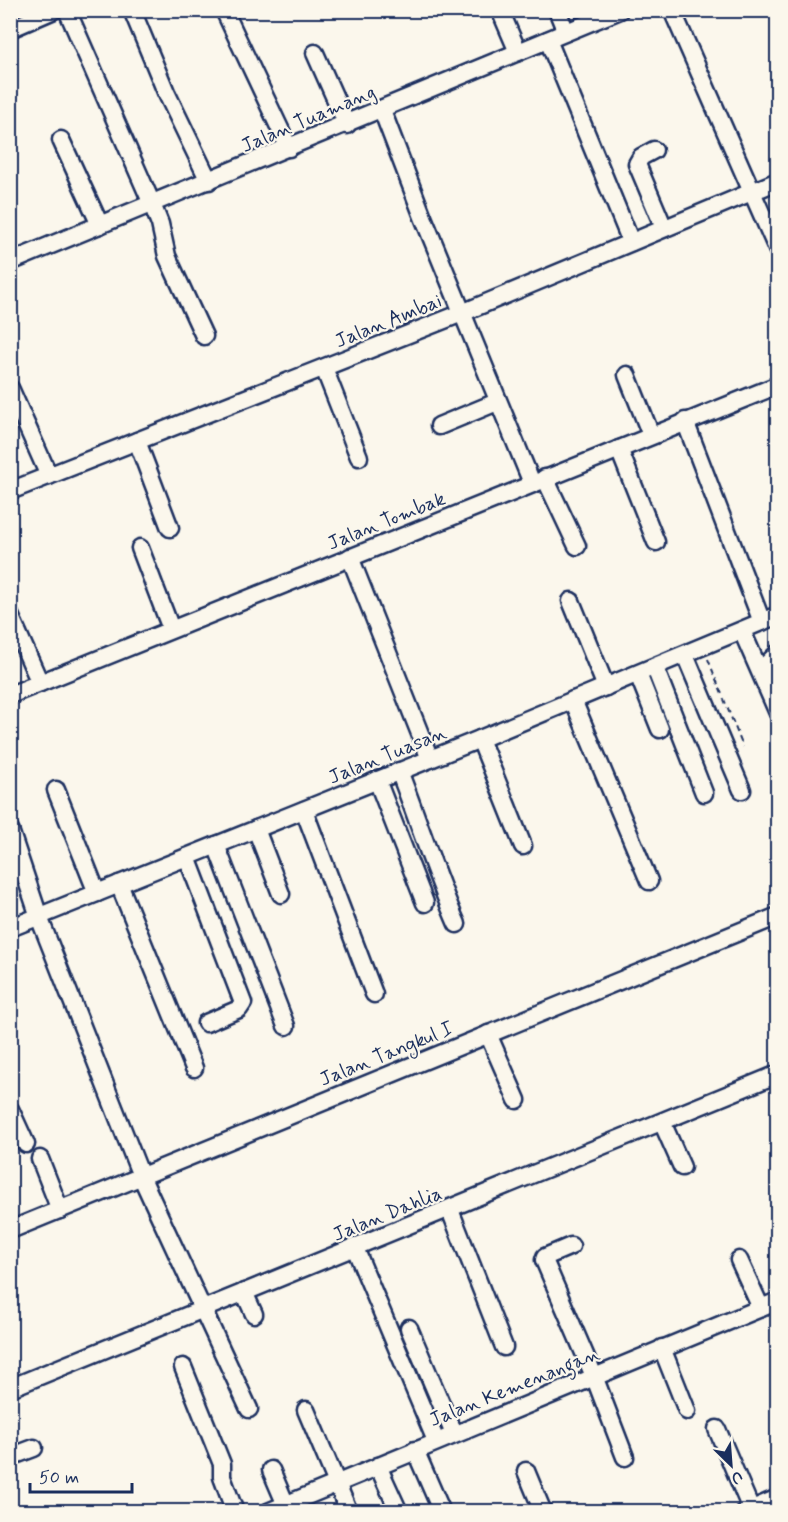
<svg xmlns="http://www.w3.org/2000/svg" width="788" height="1522" font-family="Mynerve,sans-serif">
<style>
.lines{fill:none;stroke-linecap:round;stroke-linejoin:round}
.minor-casing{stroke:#1b2f5e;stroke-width:21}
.path{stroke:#1b2f5e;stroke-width:2;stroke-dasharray:6 4.5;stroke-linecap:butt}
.minor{stroke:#fbf7ec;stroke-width:16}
.labels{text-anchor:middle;stroke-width:4.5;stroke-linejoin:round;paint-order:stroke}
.street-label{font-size:20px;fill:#1b2f5e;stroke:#fbf7ec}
</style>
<rect width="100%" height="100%" fill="#fbf7ec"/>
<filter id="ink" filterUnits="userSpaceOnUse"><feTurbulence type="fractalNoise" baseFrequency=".0167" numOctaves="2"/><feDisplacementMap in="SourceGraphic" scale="12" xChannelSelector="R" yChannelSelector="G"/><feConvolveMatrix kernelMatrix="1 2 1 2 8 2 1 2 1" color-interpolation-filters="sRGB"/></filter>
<g filter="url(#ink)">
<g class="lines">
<defs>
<g id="minor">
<path d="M67 10 152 204 160 224 167 256 204 336"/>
<path d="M132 10 166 92 209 181"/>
<path d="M224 10 289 148"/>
<path d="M500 10 518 52"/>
<path d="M557 10 566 32"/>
<path d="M672 10 778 251"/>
<path d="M10 29 54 10"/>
<path d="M548 40 631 242"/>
<path d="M315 53 347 125"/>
<path d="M382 110 423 217 532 483"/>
<path d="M61 140 100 225"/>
<path d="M654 150 641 157 637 164 664 228"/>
<path d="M10 262 620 10"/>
<path d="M324 368 359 457"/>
<path d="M627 375 651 435"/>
<path d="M10 388 49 476"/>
<path d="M685 421 762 622"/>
<path d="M439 426 497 402"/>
<path d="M137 441 170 528"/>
<path d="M619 449 656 542"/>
<path d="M545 478 577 546"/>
<path d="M10 491 462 313 778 181"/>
<path d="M140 548 171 629"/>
<path d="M350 557 430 759"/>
<path d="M571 601 606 687"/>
<path d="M10 615 40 683"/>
<path d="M742 631 778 713"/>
<path d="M685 655 742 790"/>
<path d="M655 668 704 793"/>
<path d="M638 674 660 729"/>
<path d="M776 681 768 663 778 653"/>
<path d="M10 695 778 385"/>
<path d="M573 700 649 881"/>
<path d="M480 739 523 846"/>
<path d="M399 771C419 822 435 874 457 924"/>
<path d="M377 780 425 903"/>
<path d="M56 790 97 893"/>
<path d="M304 810 374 994"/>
<path d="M256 829 281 894"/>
<path d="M10 830 39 917 141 1176 249 1409"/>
<path d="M216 845 286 1026"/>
<path d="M187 857 243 1003 239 1009 206 1023"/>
<path d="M119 884 194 1068"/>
<path d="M10 928 480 739 778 615"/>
<path d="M488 1034 517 1100"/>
<path d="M10 1109 26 1144"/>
<path d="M662 1122 682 1167"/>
<path d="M40 1159 60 1210"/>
<path d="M450 1210 504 1347"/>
<path d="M10 1230 778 916"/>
<path d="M571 1246 545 1257 544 1260 594 1376 625 1457"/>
<path d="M355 1248 436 1441"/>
<path d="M739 1260 761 1308"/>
<path d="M244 1292 254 1314"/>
<path d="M409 1328 454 1434"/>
<path d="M662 1348 687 1411"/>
<path d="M183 1367 222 1464V1477L235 1512"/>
<path d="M10 1388 778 1074"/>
<path d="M306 1410 349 1512"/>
<path d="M717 1429 751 1509"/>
<path d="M415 1450 442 1512"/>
<path d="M10 1457 34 1448"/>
<path d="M378 1466 399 1512"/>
<path d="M271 1470 289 1512"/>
<path d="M526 1471 543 1512"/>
<path d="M268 1512 778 1301"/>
<path d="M745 1512 778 1498"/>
</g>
</defs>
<!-- minor casing -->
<use href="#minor" class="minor-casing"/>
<!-- path -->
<path class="path" d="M708 659 743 747"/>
<!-- minor -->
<use href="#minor" class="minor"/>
</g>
</g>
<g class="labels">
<!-- street labels -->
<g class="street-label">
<text transform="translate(308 118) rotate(-23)" y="7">Jalan Tuamang</text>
<text transform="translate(388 320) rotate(-22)" y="7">Jalan Ambai</text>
<text transform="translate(386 520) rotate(-22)" y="7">Jalan Tombak</text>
<text transform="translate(387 754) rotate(-22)" y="7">Jalan Tuasan</text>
<text transform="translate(386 1053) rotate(-22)" y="7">Jalan Tangkul I</text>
<text transform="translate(387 1213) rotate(-22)" y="7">Jalan Dahlia</text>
<text transform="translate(514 1386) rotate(-22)" y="7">Jalan Kemenangan</text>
</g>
</g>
<!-- margin -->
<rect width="788" height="1522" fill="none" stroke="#fbf7ec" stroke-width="36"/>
<rect x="18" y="18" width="752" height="1486" fill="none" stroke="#1b2f5e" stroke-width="2" filter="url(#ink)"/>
<!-- north arrow -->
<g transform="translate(731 1465) rotate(155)" stroke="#fbf7ec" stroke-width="4.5" paint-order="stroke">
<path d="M0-4.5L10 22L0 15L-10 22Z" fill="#1b2f5e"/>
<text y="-9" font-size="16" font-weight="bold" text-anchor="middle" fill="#1b2f5e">U</text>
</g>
<!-- scale -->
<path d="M30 1483v9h102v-9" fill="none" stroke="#1b2f5e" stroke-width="3"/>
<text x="39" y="1483" font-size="18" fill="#1b2f5e" stroke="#fbf7ec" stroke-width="4.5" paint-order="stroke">50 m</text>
</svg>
